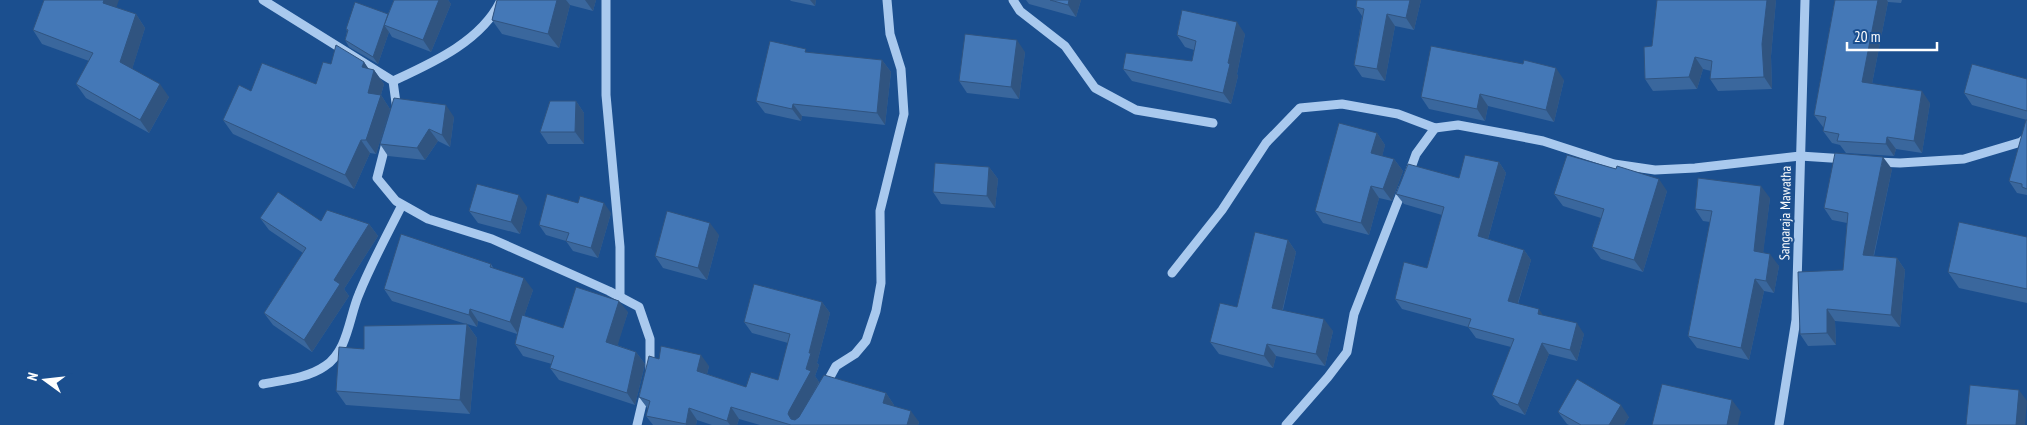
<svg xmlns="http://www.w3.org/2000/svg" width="2027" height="425" font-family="'PT Sans Narrow',sans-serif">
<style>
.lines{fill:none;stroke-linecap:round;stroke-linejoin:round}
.minor{stroke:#a9c9ee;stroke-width:9}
.wall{fill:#3a679d}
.shaded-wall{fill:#305480}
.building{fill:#4478b7;stroke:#305480}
.labels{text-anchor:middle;stroke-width:4;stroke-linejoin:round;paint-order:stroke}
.street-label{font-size:14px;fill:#fff;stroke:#1b4f8f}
</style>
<rect width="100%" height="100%" fill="#1b4f8f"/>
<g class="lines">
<!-- minor -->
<g class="minor">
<path d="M263 0 393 81 397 110"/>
<path d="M606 0V95L620 247V297"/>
<path d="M1013 0 1020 11 1065 46 1095 88 1136 110 1213 123"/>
<path d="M393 81C432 63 482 41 501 0"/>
<path d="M387 139 377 178 396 201 428 219 492 239 609 291 639 307 650 339V369"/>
<path d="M1876 162 1900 163 1964 159 2021 142 2027 137"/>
<path d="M1408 176 1416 154 1435 128"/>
<path d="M1172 273 1222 210 1266 143 1300 108 1342 104 1398 114 1435 128 1458 125 1507 134 1543 141 1614 164 1655 170 1695 168 1800 156 1846 159"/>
<path d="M263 384C284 380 308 378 325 366 348 351 349 317 359 294 371 264 387 235 402 205"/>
<path d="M825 386 836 366 855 354 866 341 876 311 881 283 880 211 904 114 901 69 890 34 887 0"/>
<path d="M637 425 645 391"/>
<path d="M1286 425 1328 377 1347 352 1354 314 1403 188"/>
<path d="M1779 425 1796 320 1805 0"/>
</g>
</g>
<!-- wall -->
<g class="wall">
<path d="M394 0H448L451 4 431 52 392 37 389 32 378 64 349 47 345 40 347 31 346 29 388 14Z"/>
<path d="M497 0H596L593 11 570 5 559 48 502 34 492 20Z"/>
<path d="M790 0H816L815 6 791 1Z"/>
<path d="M1026 0H1081L1076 17 1029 4Z"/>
<path d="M1421 0 1414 30 1395 26 1385 81 1362 77 1354 65 1362 16 1356 7Z"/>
<path d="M1657 0H1776L1771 56 1772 89 1718 91 1710 79 1711 71 1703 69 1697 89 1653 91 1645 79 1652 46Z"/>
<path d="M1835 0H1902L1901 3 1888 2 1872 84 1930 103 1922 153 1896 149 1894 156 1846 153 1840 145 1832 143 1823 131 1824 127H1823L1814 115Z"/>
<path d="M116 8 136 14 145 28 132 69 169 97 149 133 86 98 76 84 89 61 42 44 33 30Z"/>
<path d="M1245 34 1237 74 1238 76 1231 104 1132 81 1123 69 1192 61 1194 50 1185 47 1177 35Z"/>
<path d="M1025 52 1019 99 967 93 959 81Z"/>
<path d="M809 53 882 60 891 72 885 125 802 116 801 121 765 113 756 101Z"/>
<path d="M364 62 368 69 374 70 384 84 381 95 390 109 376 154 370 153 354 189 233 134 223 120 251 91 316 84 331 64Z"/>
<path d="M2027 79V120L1972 105 1964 93Z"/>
<path d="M1564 80 1554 122 1488 106 1485 121 1429 109 1421 97Z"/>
<path d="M576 101 584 113V144H548L540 132Z"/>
<path d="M454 117 450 147 438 141 425 160 388 156 380 144Z"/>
<path d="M2027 120V195L2017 193 2009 181Z"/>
<path d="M1377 133 1385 145 1382 156 1394 159 1403 171 1392 201 1379 198 1369 235 1323 223 1315 211Z"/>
<path d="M1499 162 1506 173 1488 239 1524 250 1531 260 1518 304 1584 334 1577 361 1549 354 1525 415 1500 405 1492 395 1511 347 1476 338 1468 327 1402 309 1395 299 1427 268 1442 215 1404 204 1396 194 1459 178Z"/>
<path d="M989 167 998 179 995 208 941 204 933 192Z"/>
<path d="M1892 169 1874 256 1897 258 1905 270 1900 327 1835 321 1836 345 1808 346 1800 334 1843 270 1847 223 1832 220 1824 208Z"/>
<path d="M1667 191 1643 272 1601 259 1592 247 1601 218 1563 206 1554 194Z"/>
<path d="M1770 198 1763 252 1779 266 1774 293 1764 291 1749 360 1697 348 1688 336 1710 222 1703 221 1695 209Z"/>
<path d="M527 207 520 234 478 223 469 211Z"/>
<path d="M611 213 598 258 573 251 566 241 546 235 539 225Z"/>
<path d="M260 218 369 224 378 236 344 289 349 296 312 352 273 325 264 313 303 253 269 230Z"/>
<path d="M719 235 707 280 663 268 655 256Z"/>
<path d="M2027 237V303L1959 288 1948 272Z"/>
<path d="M1288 240 1296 252 1283 310 1333 331 1325 366 1276 356 1273 368 1219 354 1210 342Z"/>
<path d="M491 264 494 269 533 290 524 316 563 328 628 312 617 345 636 352 645 364 635 405 559 380 550 368 552 364 523 356 515 344 517 334 478 321 477 327 467 324 477 338 470 414 346 405 336 391 364 349 466 324 392 301 384 289Z"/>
<path d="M822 302 830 313 817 363 819 365 815 376 819 382 886 393 894 405V406L919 422 918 425H760L739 419 737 425H712L697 420 696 425H653L646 416 648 409 639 397 659 359 709 366 707 374 746 387 778 380 788 343 752 333 744 322Z"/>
<path d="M1558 412 1629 417 1624 425H1569L1567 424Z"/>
</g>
<!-- shaded-wall -->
<g class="shaded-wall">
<path d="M104 0H119L113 17 103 3Z"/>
<path d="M439 0H448L451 4 431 52 423 40Z"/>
<path d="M557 0H566L570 5 559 48 548 34Z"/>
<path d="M585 0H596L593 11Z"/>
<path d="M810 0H816L815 6Z"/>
<path d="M1069 0H1081L1076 17 1068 5Z"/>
<path d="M1410 0H1421L1414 30 1406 18Z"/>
<path d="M1767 0H1776L1771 56 1772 89 1764 77 1762 44Z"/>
<path d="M1878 0H1887L1888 2 1870 94 1862 82Z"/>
<path d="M136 14 145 28 130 76 120 62Z"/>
<path d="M1387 14 1395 26 1385 81 1377 69Z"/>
<path d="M1237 22 1245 34 1237 74 1238 76 1231 104 1223 93 1228 63Z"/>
<path d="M384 25 389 32 378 64 373 57Z"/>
<path d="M1017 40 1025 52 1019 99 1011 87Z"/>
<path d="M1695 57 1703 69 1697 89 1689 77Z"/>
<path d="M882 60 891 72 885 125 877 113Z"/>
<path d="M364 62 373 75 374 70 384 84 381 95 390 109 376 154 366 140 368 93 362 67Z"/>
<path d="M1556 68 1564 80 1554 122 1546 110Z"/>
<path d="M160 84 169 97 149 133 140 120Z"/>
<path d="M1922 91 1930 103 1922 153 1914 141Z"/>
<path d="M1480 94 1488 106 1485 121 1477 109Z"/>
<path d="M576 101 584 113V144L575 132Z"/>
<path d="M793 104 802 116 801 121 792 109Z"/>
<path d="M446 105 454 117 450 147 442 135Z"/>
<path d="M429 129 438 141 425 160 417 148Z"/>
<path d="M1377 133 1385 145 1380 165 1371 153Z"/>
<path d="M1887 137 1896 149 1894 156 1886 144Z"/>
<path d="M361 140 370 153 354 189 345 175Z"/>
<path d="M1883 157 1892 169 1871 267 1863 255Z"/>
<path d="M1394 159 1403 171 1392 201 1383 189Z"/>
<path d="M1499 162 1506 173 1486 246 1478 236Z"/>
<path d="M989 167 998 179 995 208 987 196Z"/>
<path d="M1659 179 1667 191 1643 272 1634 260Z"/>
<path d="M1371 186 1379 198 1369 235 1361 223Z"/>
<path d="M1761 186 1770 198 1762 263 1754 251Z"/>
<path d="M519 195 527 207 520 234 511 222Z"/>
<path d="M604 203 611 213 598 258 591 248Z"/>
<path d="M710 223 719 235 707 280 698 268Z"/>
<path d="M369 224 378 236 344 289 349 296 312 352 304 340 334 280Z"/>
<path d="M1288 240 1296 252 1280 320 1272 308Z"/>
<path d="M1524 250 1531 260 1515 312 1508 301Z"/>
<path d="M1770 254 1779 266 1774 293 1766 281Z"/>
<path d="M1897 258 1905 270 1900 327 1891 315Z"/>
<path d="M524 278 533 290 518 334 510 322Z"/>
<path d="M1755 279 1764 291 1749 360 1741 348Z"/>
<path d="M619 301 628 312 615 354 606 342Z"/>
<path d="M822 302 830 313 817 363 819 365 815 376 819 382 795 425 788 414 789 411 806 369 809 353Z"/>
<path d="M470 309 478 321 477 327 469 315Z"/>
<path d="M1539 309 1546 320 1538 314Z"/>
<path d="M1827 309 1835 321 1836 345 1827 333Z"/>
<path d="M1324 319 1333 331 1325 366 1316 354Z"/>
<path d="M1577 323 1584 334 1577 361 1570 350Z"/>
<path d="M467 324 477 338 470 414 460 400Z"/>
<path d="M1542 343 1549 354 1525 415 1518 405Z"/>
<path d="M1267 344 1276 356 1273 368 1264 356Z"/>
<path d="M636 352 645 364 635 405 627 393Z"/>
<path d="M701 355 709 366 705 382 697 371Z"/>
<path d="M2019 390 2027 401 2025 425H2016Z"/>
<path d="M886 393 894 405 891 415 883 403Z"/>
<path d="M1732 400 1741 412 1738 425H1727Z"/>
<path d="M1621 405 1629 417 1624 425H1609Z"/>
<path d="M731 407 739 419 737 425H730L727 421Z"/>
<path d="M689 408 697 420 696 425H686V424Z"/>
<path d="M911 411 919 422 918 425H907Z"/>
</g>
<!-- building -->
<g class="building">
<path d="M44 0H104L103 3 136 14 120 62 160 84 140 120 76 84 93 53 33 30Z"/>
<path d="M394 0H439L423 40 384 25Z"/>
<path d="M497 0H557L548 34 492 20Z"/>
<path d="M1050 0H1069L1068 5Z"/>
<path d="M1357 0H1410L1406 18 1387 14 1377 69 1354 65 1364 9 1356 7Z"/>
<path d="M1657 0H1767L1762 44 1764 77 1710 79 1712 61 1695 57 1689 77 1645 79 1644 47 1652 46Z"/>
<path d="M1835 0H1878L1862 82 1922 91 1914 141 1887 137 1886 144 1837 141 1839 134 1823 131 1826 117 1814 115Z"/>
<path d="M355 2 388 14 373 57 345 40 348 30 346 29Z"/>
<path d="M1182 10 1237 22 1228 63 1230 64 1223 93 1123 69 1126 53 1192 61 1196 41 1177 35Z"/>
<path d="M965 34 1017 40 1011 87 959 81Z"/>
<path d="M770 41 806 49 805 52 882 60 877 113 793 104 792 109 756 101Z"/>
<path d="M336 45 364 62 362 67 374 70 368 93 381 95 366 140H361L345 175 223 120 239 85 251 91 262 63 316 84 323 62 331 64Z"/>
<path d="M1431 46 1523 64 1524 60 1556 68 1546 110 1480 94 1477 109 1421 97Z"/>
<path d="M1972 64 2027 79V111L1964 93Z"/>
<path d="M394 98 446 105 442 135 429 129 417 148 380 144Z"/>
<path d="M550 101H576L575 132H540Z"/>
<path d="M2026 120H2027V189L2022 187V184L2009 181Z"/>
<path d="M1339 123 1377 133 1371 153 1394 159 1383 189 1371 186 1361 223 1315 211Z"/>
<path d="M1835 153 1883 157 1863 255 1897 258 1891 315 1827 309V333L1800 334 1798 272 1843 270 1848 213 1824 208Z"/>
<path d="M1465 155 1499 162 1478 236 1524 250 1508 301 1539 309 1538 314 1577 323 1570 350 1542 343 1518 405 1492 395 1514 339 1468 327 1471 319 1395 299 1404 262 1427 268 1444 207 1396 194 1408 164 1459 178Z"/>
<path d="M1567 155 1616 169 1617 166 1659 179 1634 260 1592 247 1604 209 1554 194Z"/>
<path d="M935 163 989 167 987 196 933 192Z"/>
<path d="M1698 178 1761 186 1754 251 1770 254 1766 281 1755 279 1741 348 1688 336 1712 211 1695 209Z"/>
<path d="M477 184 519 195 511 222 469 211Z"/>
<path d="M278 192 321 221 327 210 369 224 334 280 340 284 304 340 264 313 306 248 260 218Z"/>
<path d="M547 194 578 203 580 196 604 203 591 248 566 241 569 233 539 225Z"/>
<path d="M667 211 710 223 698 268 655 256Z"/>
<path d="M1959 222 2027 237V289L1948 272Z"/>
<path d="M1255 232 1288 240 1272 308 1324 319 1316 354 1267 344 1264 356 1210 342 1220 303 1237 307Z"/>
<path d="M401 234 491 264 490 267 524 278 510 322 470 309 469 315 384 289Z"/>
<path d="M754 284 822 302 809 353H811L806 369 811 371 789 411 788 414 791 419 795 420 799 417 824 375 886 393 883 403 911 411 907 425H791L731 407 727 421 689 408 686 424 646 416 650 401 639 397 649 356 659 359 661 346 701 355 697 371 746 387 751 372 778 380 790 334 744 322Z"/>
<path d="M576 287 619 301 606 342 636 352 627 393 550 368 554 356 515 344 522 315 563 328Z"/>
<path d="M467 324 460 400 336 391 339 347 364 349V326Z"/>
<path d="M1577 379 1621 405 1609 425H1581L1558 412Z"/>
<path d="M1662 384 1732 400 1727 425H1652Z"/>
<path d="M1970 385 2019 390 2016 425H1966Z"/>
</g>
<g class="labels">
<!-- street labels -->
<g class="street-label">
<text transform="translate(1785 213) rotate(-89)" y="5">Sangaraja Mawatha</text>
</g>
</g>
<!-- north arrow -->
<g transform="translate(45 380) rotate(285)" stroke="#1b4f8f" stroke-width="4" paint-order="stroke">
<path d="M0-4L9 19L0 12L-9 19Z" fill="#ffffff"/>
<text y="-8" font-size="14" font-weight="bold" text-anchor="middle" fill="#ffffff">N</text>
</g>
<!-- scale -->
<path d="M1847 42v8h90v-8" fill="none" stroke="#ffffff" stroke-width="2.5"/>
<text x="1854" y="42" font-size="15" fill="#ffffff" stroke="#1b4f8f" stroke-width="4" paint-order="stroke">20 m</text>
</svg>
